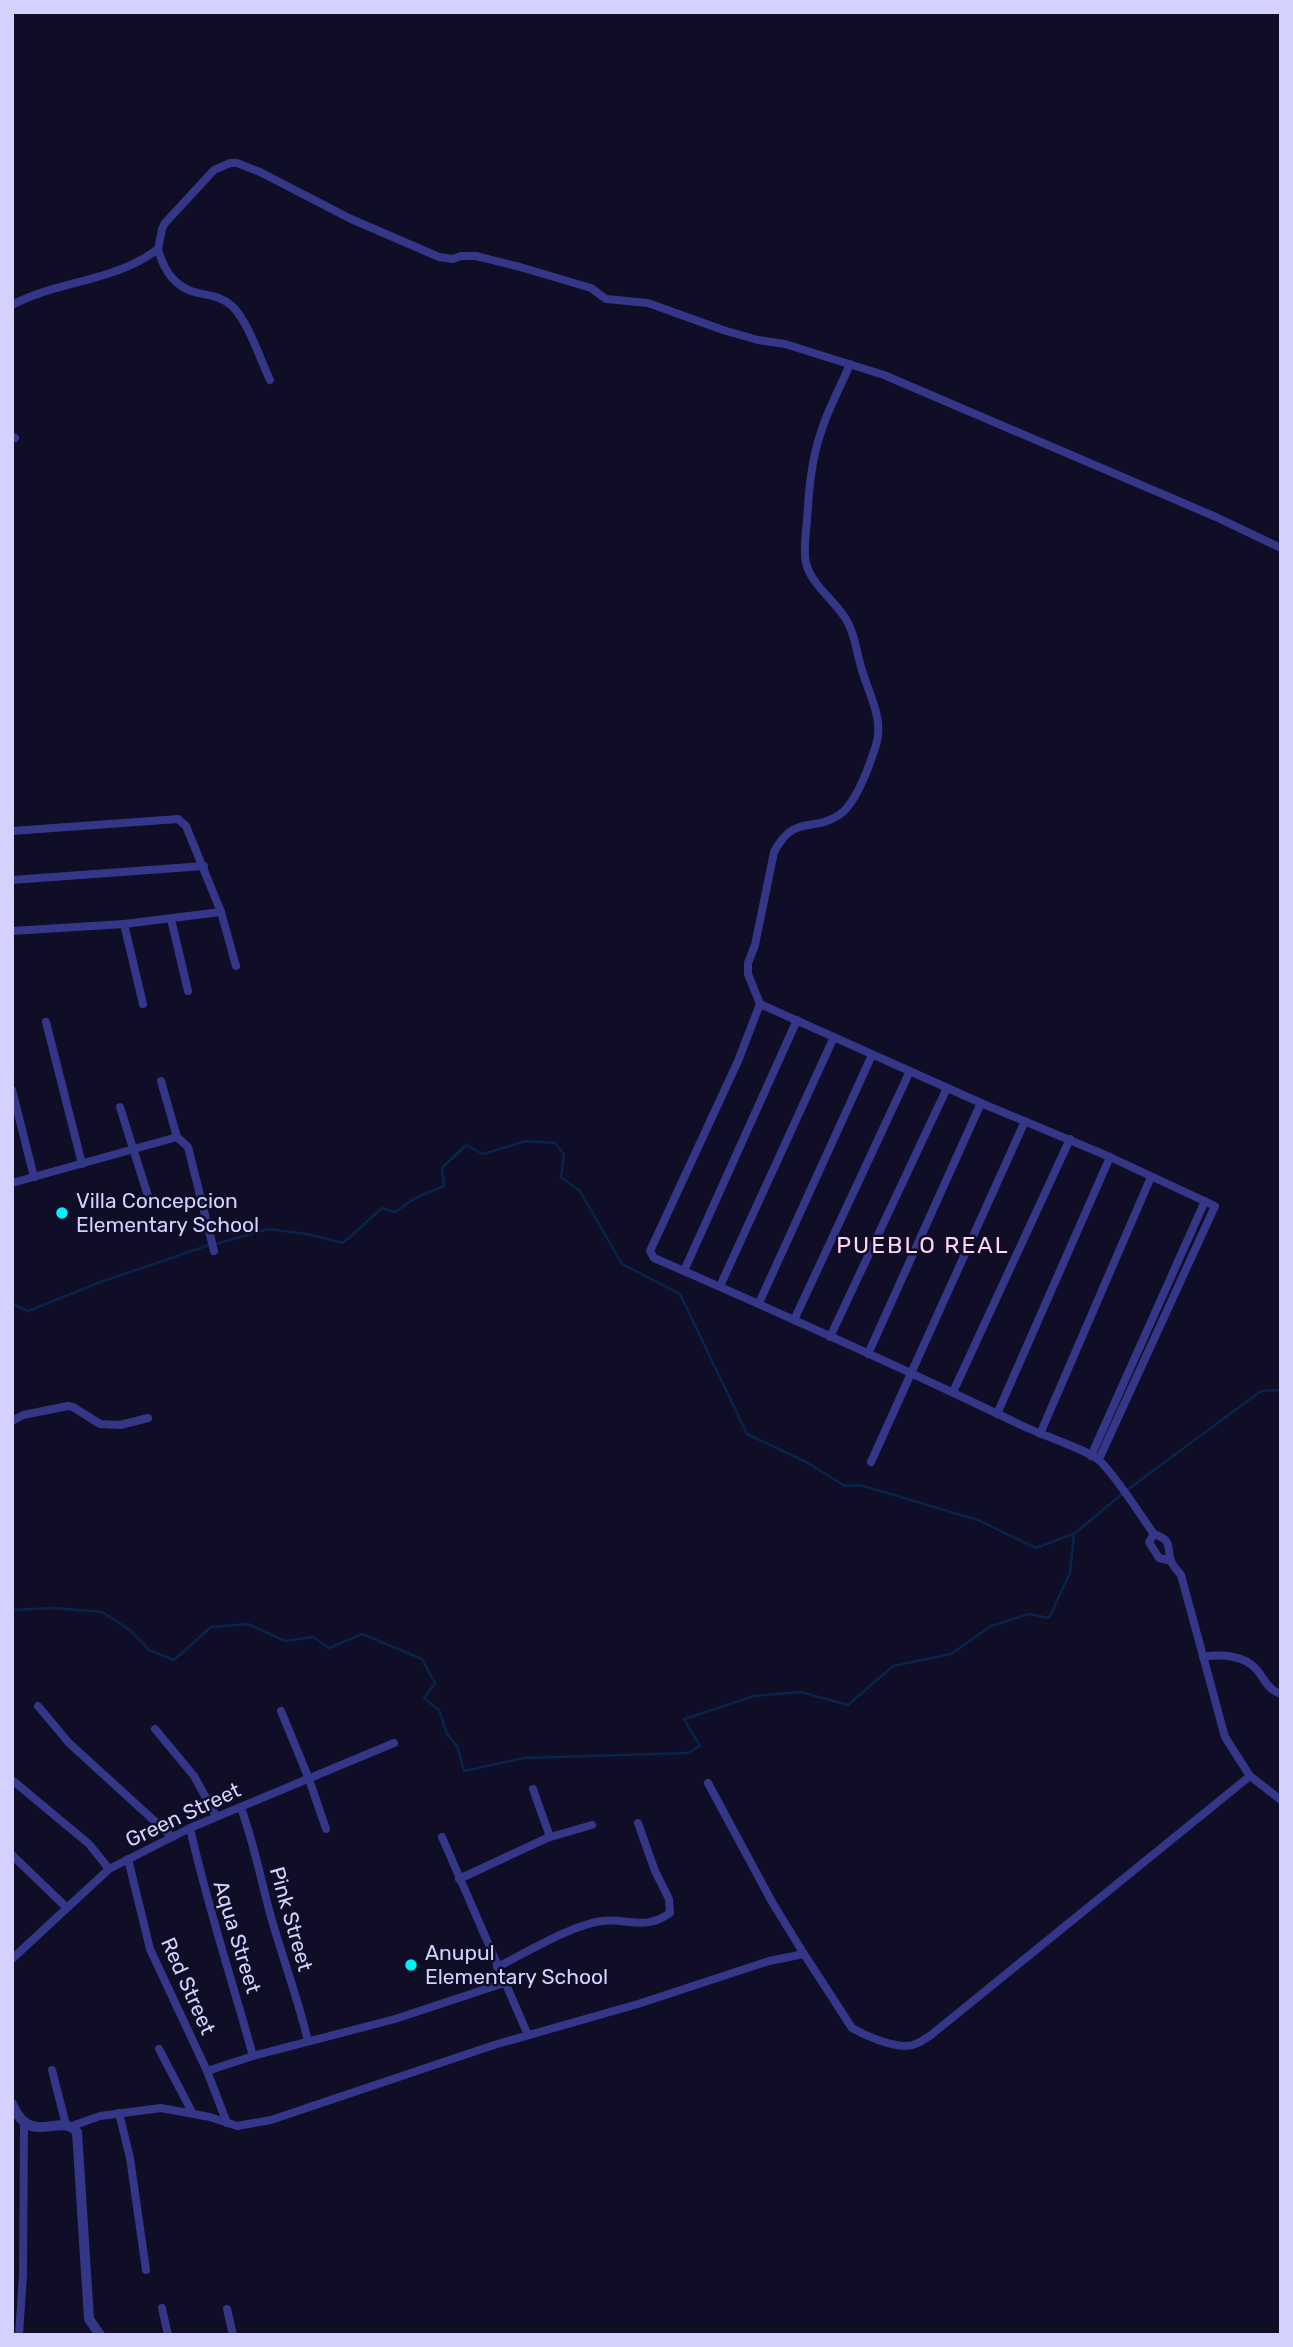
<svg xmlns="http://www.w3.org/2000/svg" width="1293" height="2347" font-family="Rubik,sans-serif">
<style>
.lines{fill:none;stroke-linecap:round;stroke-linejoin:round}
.stream{stroke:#08244a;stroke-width:2.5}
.minor{stroke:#343688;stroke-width:8}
.tertiary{stroke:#343688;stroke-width:10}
.poi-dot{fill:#00f1fc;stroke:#100d26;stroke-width:2.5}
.labels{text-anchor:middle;stroke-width:5;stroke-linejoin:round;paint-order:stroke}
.poi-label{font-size:21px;fill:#d4d1ff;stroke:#100d26;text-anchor:start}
.street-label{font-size:21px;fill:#d4d1ff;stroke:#100d26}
.neighbourhood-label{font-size:23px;letter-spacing:2px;fill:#ffd3f2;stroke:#100d26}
</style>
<rect width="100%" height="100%" fill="#100d26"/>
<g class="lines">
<!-- stream -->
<g class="stream">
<path d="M216 1244 268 1229 307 1234 343 1243 382 1208 395 1212 417 1197 444 1186 442 1168 466 1145 483 1154 526 1141 555 1143 564 1154 561 1177 580 1191 622 1264 680 1294 747 1434 806 1462 845 1486 860 1485 978 1520 1036 1548 1073 1534"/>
<path d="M12 1304 28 1311 98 1283 209 1245"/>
<path d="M1127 1490 1261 1391 1281 1390"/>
<path d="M12 1610 53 1608 102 1612 130 1630 149 1650 174 1660 211 1627 248 1624 285 1641 313 1637 329 1648 362 1634 422 1659 435 1683 424 1698 439 1710 447 1734 457 1746 464 1771 524 1758 688 1753 700 1746 684 1719 754 1696 801 1692 848 1705 893 1666 951 1654 991 1626 1029 1614 1049 1618 1070 1573 1074 1534 1122 1494"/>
</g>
<!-- minor -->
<g class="minor">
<path d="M158 249C163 268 172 284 191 291 206 296 218 294 232 306 248 321 260 359 270 380"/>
<path d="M12 305C59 280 115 282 158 249L162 229 165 223 214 170 230 163H237L260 172 351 219 439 257 453 259 461 256H476L520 267 591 288 606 299 648 303 723 330 758 340 785 344 884 375 1216 517 1281 548"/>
<path d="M12 436 15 438"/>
<path d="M12 831 178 819 186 826 221 912"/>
<path d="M12 880 204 866"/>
<path d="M171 919 188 991"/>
<path d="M124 924 143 1004"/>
<path d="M12 931 124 924 221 912 236 966"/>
<path d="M760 1004 748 974V963L755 945 774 852C795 813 812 833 839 815 856 804 870 764 876 745 885 718 866 689 860 663 856 649 855 636 848 623 837 601 812 587 806 563 803 549 806 534 807 520 809 490 811 461 821 432 828 409 841 386 850 364"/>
<path d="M46 1022 82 1164"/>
<path d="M161 1081 177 1137"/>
<path d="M12 1090 34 1177"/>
<path d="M120 1107 148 1196"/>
<path d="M12 1183 177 1137 188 1147 214 1251"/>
<path d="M684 1271 797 1020"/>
<path d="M720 1286 834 1037"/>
<path d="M759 1303 872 1055"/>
<path d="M794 1320 910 1071"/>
<path d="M830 1337 947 1088"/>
<path d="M868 1354 981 1103"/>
<path d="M953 1392 1070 1139"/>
<path d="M997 1414 1110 1157"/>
<path d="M12 1421 23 1415 68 1406 73 1407 100 1424 120 1425 148 1418"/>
<path d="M1040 1434 1151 1177"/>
<path d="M1091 1456 1205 1201"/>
<path d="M1099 1459 1215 1206 1110 1157 981 1103 760 1004 738 1061 650 1251 654 1258C778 1312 901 1367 1023 1426 1039 1434 1091 1451 1100 1461 1118 1479 1138 1512 1154 1534 1174 1541 1166 1547 1171 1561 1173 1566 1178 1571 1181 1575L1225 1737 1250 1776 1281 1800"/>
<path d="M871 1462 1025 1121"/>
<path d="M1154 1534 1149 1542 1159 1558 1171 1561"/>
<path d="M1203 1657C1221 1654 1245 1655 1257 1670 1265 1680 1268 1690 1281 1694"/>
<path d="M38 1706 69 1743 172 1837"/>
<path d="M281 1711 309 1779 326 1829"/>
<path d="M155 1729 194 1776 216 1816"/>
<path d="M12 1780 89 1844 109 1869"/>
<path d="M708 1783 772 1902 804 1954"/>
<path d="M533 1789 550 1837"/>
<path d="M241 1808C254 1843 261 1881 271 1917 283 1959 298 1999 308 2041"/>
<path d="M190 1828C207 1905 232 1980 253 2056"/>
<path d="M442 1837 528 2035"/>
<path d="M12 1855 66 1907"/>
<path d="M128 1859 150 1949 207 2071 227 2123"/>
<path d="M459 1879 547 1838 592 1825"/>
<path d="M12 1959 109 1869 190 1828 394 1743"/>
<path d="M497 1967C526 1953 571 1925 602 1921 628 1918 645 1931 670 1913L669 1899 655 1871 638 1823"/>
<path d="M159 2049 193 2114"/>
<path d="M52 2070 66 2125"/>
<path d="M207 2071 253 2056 395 2019 504 1983"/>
<path d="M119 2113 130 2158 146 2270"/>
<path d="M72 2126 100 2116 161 2108 210 2117 237 2126 271 2120 494 2045 638 2004 769 1961 804 1954 852 2028C866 2036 890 2046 906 2046 916 2046 923 2040 931 2035L1250 1776"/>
<path d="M162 2308 168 2335"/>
<path d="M227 2309 233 2335"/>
<path d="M19 2335 23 2274 24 2123"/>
</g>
<!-- tertiary -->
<path class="tertiary" d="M12 2104C32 2149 59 2111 77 2132L89 2319 100 2335"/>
</g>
<!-- markers -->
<g class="poi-dot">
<circle cx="62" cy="1213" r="7"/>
<circle cx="411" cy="1965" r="7"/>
</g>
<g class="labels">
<!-- poi labels -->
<g class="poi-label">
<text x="76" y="1208">Villa Concepcion<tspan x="76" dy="24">Elementary School</tspan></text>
<text x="425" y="1960">Anupul<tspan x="425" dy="24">Elementary School</tspan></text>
</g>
<!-- street labels -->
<g class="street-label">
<text transform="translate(183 1815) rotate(-25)" y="7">Green Street</text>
<text transform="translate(291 1919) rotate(74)" y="7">Pink Street</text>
<text transform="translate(237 1937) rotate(73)" y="7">Aqua Street</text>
<text transform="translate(188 1986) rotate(66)" y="7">Red Street</text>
</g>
<!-- neighbourhood labels -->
<g class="neighbourhood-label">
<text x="923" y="1253">PUEBLO REAL</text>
</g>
</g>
<!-- border -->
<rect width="1293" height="2347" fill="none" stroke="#d4d1ff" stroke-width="28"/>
</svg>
